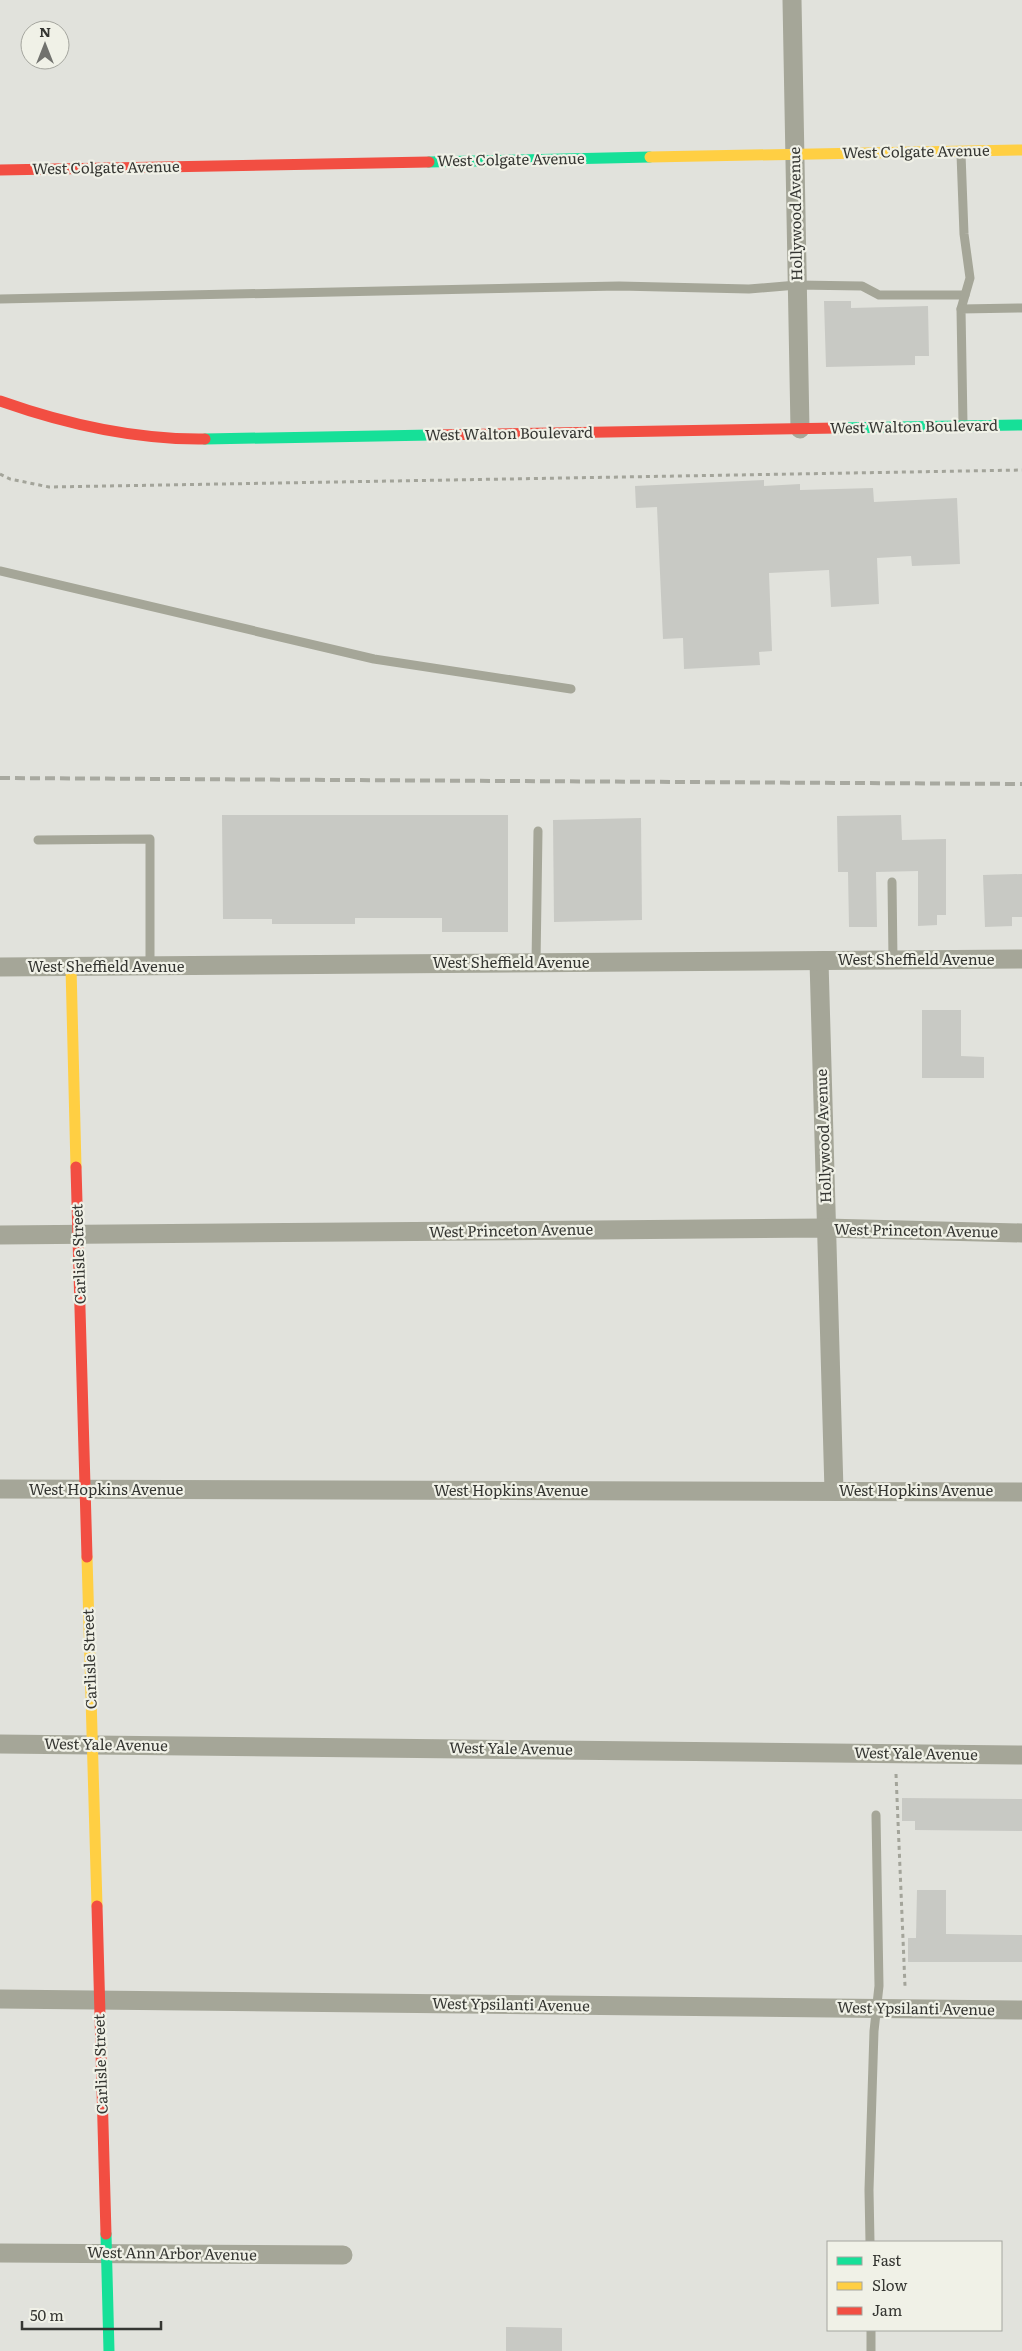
<svg xmlns="http://www.w3.org/2000/svg" width="1022" height="2351" font-family="Literata,serif">
<style>
.building{fill:#c8c9c4}
.lines{fill:none;stroke-linecap:round;stroke-linejoin:round}
.path{stroke:#a3a49a;stroke-width:3;stroke-dasharray:4 4;stroke-linecap:butt}
.lane{stroke:#a5a698;stroke-width:9}
.street{stroke:#a5a698;stroke-width:19}
.fast{stroke:#16e098;stroke-width:11}
.slow{stroke:#ffcf43;stroke-width:11}
.jam{stroke:#f24e42;stroke-width:11}
.rail{stroke:#a8a9a0;stroke-width:4;stroke-dasharray:10 5;stroke-linecap:butt}
.labels{text-anchor:middle;stroke-width:4.5;stroke-linejoin:round;paint-order:stroke}
.street-label{font-size:15px;fill:#353632;stroke:#f0f1e7}
</style>
<rect width="100%" height="100%" fill="#e1e2dc"/>
<!-- building -->
<g class="building">
<path d="M824 301H851V308L928 306 929 356H915V365L826 367Z"/>
<path d="M764 480V486L800 484V490L873 488 874 502 957 498 960 564 912 566 911 556 877 558 879 604 831 607 829 570 769 573 772 651 759 652 760 665 684 669 683 638 663 639 657 507 636 508 635 486Z"/>
<path d="M222 815H508V932H442V918H355V924H272V919H223Z"/>
<path d="M901 815 902 840 946 839V915H937V925L918 926V871L876 872 877 927H849L848 872H838L837 816Z"/>
<path d="M641 818 642 920 554 922 553 820Z"/>
<path d="M1022 874V917H1012V926L985 927 983 875Z"/>
<path d="M922 1010H961V1056L984 1057V1078H922Z"/>
<path d="M902 1798 1022 1799V1831L915 1830V1821H902Z"/>
<path d="M917 1890H946V1934L1022 1935V1962H908V1938H916Z"/>
<path d="M506 2327 562 2328V2351H506Z"/>
</g>
<g class="lines">
<!-- path -->
<g class="path">
<path d="M0 474 10 479 49 487 1022 470"/>
<path d="M896 1774 905 1986"/>
</g>
<!-- lane -->
<g class="lane">
<path d="M0 299 619 286 749 289 797 285 862 286 879 295H965"/>
<path d="M961 309 970 278 964 234 961 154"/>
<path d="M963 424 961 309 1022 308"/>
<path d="M0 571 374 659 571 689"/>
<path d="M38 840 150 839V966"/>
<path d="M892 882 893 960"/>
<path d="M536 963 538 831"/>
<path d="M870 2242 869 2190 874 2031 879 1986 876 1815"/>
<path d="M871 2330V2351"/>
</g>
<!-- street -->
<g class="street">
<path d="M792 0 800 429"/>
<path d="M819 961 834 1491"/>
<path d="M0 967 1022 959"/>
<path d="M0 1235 826 1228 1022 1233"/>
<path d="M0 1489 1022 1492"/>
<path d="M0 1744 1022 1755"/>
<path d="M0 1999 1022 2010"/>
<path d="M0 2253 343 2255"/>
</g>
<!-- fast -->
<g class="fast">
<path d="M429 162 650 157"/>
<path d="M838 428 1022 425"/>
<path d="M205 439 432 435"/>
<path d="M106 2234 109 2351"/>
</g>
<!-- slow -->
<g class="slow">
<path d="M650 157 1022 150"/>
<path d="M71 967 76 1167"/>
<path d="M87 1557 97 1906"/>
</g>
<!-- jam -->
<g class="jam">
<path d="M0 170 429 162"/>
<path d="M0 401C65 424 136 440 205 439"/>
<path d="M432 435 838 428"/>
<path d="M76 1167 87 1557"/>
<path d="M97 1906 106 2234"/>
</g>
<!-- rail -->
<path class="rail" d="M0 778 1022 784"/>
</g>
<g class="labels">
<!-- street labels -->
<g class="street-label">
<text transform="translate(916 152) rotate(-1)" y="5">West Colgate Avenue</text>
<text transform="translate(511 160) rotate(-1)" y="5">West Colgate Avenue</text>
<text transform="translate(106 168) rotate(-1)" y="5">West Colgate Avenue</text>
<text transform="translate(796 214) rotate(-91)" y="5">Hollywood Avenue</text>
<text transform="translate(914 427) rotate(-1)" y="5">West Walton Boulevard</text>
<text transform="translate(509 434) rotate(-1)" y="5">West Walton Boulevard</text>
<text x="916" y="965">West Sheffield Avenue</text>
<text x="511" y="968">West Sheffield Avenue</text>
<text x="106" y="972">West Sheffield Avenue</text>
<text transform="translate(824 1136) rotate(-92)" y="5">Hollywood Avenue</text>
<text transform="translate(511 1231) rotate(-1)" y="5">West Princeton Avenue</text>
<text transform="translate(916 1231) rotate(1)" y="5">West Princeton Avenue</text>
<text transform="translate(79 1254) rotate(-92)" y="5">Carlisle Street</text>
<text x="106" y="1495">West Hopkins Avenue</text>
<text x="511" y="1496">West Hopkins Avenue</text>
<text x="916" y="1496">West Hopkins Avenue</text>
<text transform="translate(90 1659) rotate(-92)" y="5">Carlisle Street</text>
<text transform="translate(106 1745) rotate(1)" y="5">West Yale Avenue</text>
<text transform="translate(511 1749) rotate(1)" y="5">West Yale Avenue</text>
<text transform="translate(916 1754) rotate(1)" y="5">West Yale Avenue</text>
<text transform="translate(511 2005) rotate(1)" y="5">West Ypsilanti Avenue</text>
<text transform="translate(916 2009) rotate(1)" y="5">West Ypsilanti Avenue</text>
<text transform="translate(101 2064) rotate(-92)" y="5">Carlisle Street</text>
<text transform="translate(172 2254) rotate(1)" y="5">West Ann Arbor Avenue</text>
</g>
</g>
<!-- legend -->
<rect x="827" y="2241" width="175" height="90" fill="#f0f1e7" stroke="#a5a69f"/>
<rect x="837" y="2257" width="25" height="8" fill="#16e098" stroke="#a5a69f"/>
<text x="872" y="2266" font-size="15" fill="#353632">Fast</text>
<rect x="837" y="2282" width="25" height="8" fill="#ffcf43" stroke="#a5a69f"/>
<text x="872" y="2291" font-size="15" fill="#353632">Slow</text>
<rect x="837" y="2307" width="25" height="8" fill="#f24e42" stroke="#a5a69f"/>
<text x="872" y="2316" font-size="15" fill="#353632">Jam</text>
<!-- north arrow -->
<g transform="translate(45 45)"><circle r="24" fill="#f0f1e7" stroke="#a5a69f"/>
<path d="M0-4L9 19L0 12L-9 19Z" fill="#71726e"/>
<text y="-8" font-size="14" font-weight="bold" text-anchor="middle" fill="#353632">N</text>
</g>
<!-- scale -->
<path d="M22 2321v8h139v-8" fill="none" stroke="#353632" stroke-width="2.5"/>
<text x="30" y="2321" font-size="15" fill="#353632" stroke="#f0f1e7" stroke-width="4" paint-order="stroke">50 m</text>
</svg>
